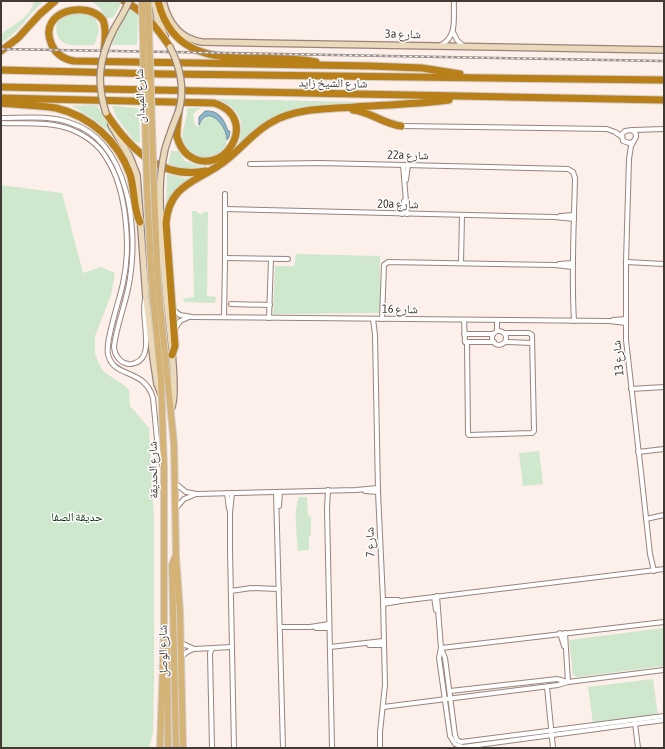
<svg xmlns="http://www.w3.org/2000/svg" width="665" height="749" font-family="'Asap Condensed','Noto Naskh Arabic',sans-serif">
<style>
.green{fill:#cee7cd}
.water{fill:#8bb5ca;stroke:#75909d}
.lines{fill:none;stroke-linecap:round;stroke-linejoin:round}
.street-casing{stroke:#99847c;stroke-width:6}
.secondary-casing{stroke:#99847c;stroke-width:8}
.primary-casing{stroke:#d2cfcf;stroke-width:8}
.highway-casing{stroke:#d2cfcf;stroke-width:9}
.street{stroke:#fff;stroke-width:4}
.secondary{stroke:#ead9ba;stroke-width:5.5}
.primary{stroke:#d5b275;stroke-width:6}
.highway{stroke:#b97f19;stroke-width:7}
.rail-casing{stroke:#9c918c;stroke-width:2.5}
.rail{stroke:#fff;stroke-width:1;stroke-dasharray:3;stroke-linecap:butt}
.secondary-bridge-casing{stroke:#99847c;stroke-width:8;stroke-linecap:butt}
.primary-bridge-casing{stroke:#d2cfcf;stroke-width:8;stroke-linecap:butt}
.secondary-bridge{stroke:#ead9ba;stroke-width:5.5}
.primary-bridge{stroke:#d5b275;stroke-width:6}
.labels{text-anchor:middle;stroke-width:3;stroke-linejoin:round;paint-order:stroke}
.street-label{font-size:12px;fill:#423935;stroke:#fff}
.park-label{font-size:12px;fill:#09360c;stroke:#fff}
</style>
<rect width="100%" height="100%" fill="#fdefe9"/>
<!-- green -->
<g class="green">
<path d="M34 1H44C28 14 19 33 1 43V34C13 25 31 17 34 1Z"/>
<path d="M91 1H121L122 2 113 18H106L99 7Z"/>
<path d="M131 6 138 10 137 45H112L113 39Z"/>
<path d="M64 12 92 14C101 26 100 32 94 45 87 45 71 46 66 44 52 37 55 20 64 12Z"/>
<path d="M216 99 366 102C334 105 296 103 267 121 255 128 246 140 236 150 247 126 242 107 216 99Z"/>
<path d="M97 105 115 137C101 124 88 114 71 106Z"/>
<path d="M112 106 139 108 140 143 134 141 117 118Z"/>
<path d="M187 108H201L196 111 193 115 195 125 198 127C202 120 203 117 211 116 223 122 228 133 226 146 222 150 218 154 213 156 201 161 186 152 183 139 181 129 188 119 187 108Z"/>
<path d="M171 151H178L185 161 203 167 179 169 168 166Z"/>
<path d="M167 174 184 178 194 177 166 212Z"/>
<path d="M1 185 62 193 83 273 101 267 115 273 111 295 95 336V353L99 364 104 372 125 386 129 390 130 406 149 428 154 520V684L153 734 149 748H1Z"/>
<path d="M192 211H196L199 214H203V212H208L207 296 216 297 215 303 184 302 183 299 194 297Z"/>
<path d="M296 254 380 256V313L273 314 275 266H294Z"/>
<path d="M539 451 543 484 523 486 519 453Z"/>
<path d="M299 497H307L308 516 311 517V535L309 536V550L298 551C297 536 293 511 299 497Z"/>
<path d="M664 628V666L578 677 573 675 569 640Z"/>
<path d="M653 679 658 716 593 723 588 687Z"/>
</g>
<!-- water -->
<path class="water" d="M205 111C219 110 224 119 228 131H230L229 137 227 140C227 126 208 103 199 125V117Z"/>
<g class="lines">
<defs>
<g id="street">
<path d="M453 32 457 40 463 46"/>
<path d="M441 45C458 36 453 18 454 1"/>
<path d="M1 118C24 118 49 115 71 123 129 142 138 227 130 278 127 301 117 323 114 346 114 352 116 356 120 360 124 364 130 365 135 363 156 357 140 317 145 300"/>
<path d="M1 123C24 124 49 121 70 129 85 135 99 145 107 159 127 190 131 248 123 283 120 299 105 341 108 354 113 379 144 367 153 398L158 450 162 465"/>
<path d="M401 126 607 129 615 132 622 137"/>
<path d="M633 130 664 129"/>
<path d="M633 142 629 143 623 141 622 134 625 131 632 130 636 134V137L631 146 629 159 626 262V340L642 481 650 554 654 571"/>
<path d="M250 164 320 163 568 169 573 172 575 178C574 226 571 273 574 321"/>
<path d="M403 165 407 214"/>
<path d="M406 180 408 165"/>
<path d="M225 209 554 217 574 219"/>
<path d="M402 214 404 201"/>
<path d="M560 216 574 215"/>
<path d="M225 258 288 259"/>
<path d="M626 262 664 264"/>
<path d="M461 263 462 215"/>
<path d="M559 264 573 263"/>
<path d="M231 304 270 305"/>
<path d="M172 309 180 315 192 317 609 321 626 323"/>
<path d="M224 317 225 262V194"/>
<path d="M269 318 271 259"/>
<path d="M373 319 375 335 378 492 383 600 385 685 380 732V748"/>
<path d="M382 319 384 265 388 262 555 265 572 267"/>
<path d="M464 320 465 342H494"/>
<path d="M613 320 626 319"/>
<path d="M175 329 180 321 189 317"/>
<circle cx="499" cy="338" r="7"/>
<path d="M497 331V320"/>
<path d="M464 334H493"/>
<path d="M505 342 532 343"/>
<path d="M467 343 468 434 469 435 532 433 534 431 532 335 529 333H505"/>
<path d="M631 389 664 387"/>
<path d="M638 452 664 449"/>
<path d="M175 483 186 492 197 494 356 490 378 488"/>
<path d="M328 490 327 509 332 748"/>
<path d="M365 491 378 492"/>
<path d="M276 492 283 748"/>
<path d="M227 493 229 509"/>
<path d="M232 493 230 513V550L234 748"/>
<path d="M279 506 280 492"/>
<path d="M176 508 184 499 194 495"/>
<path d="M646 519 664 515"/>
<path d="M231 591 251 588 279 589"/>
<path d="M437 596 441 648 439 658 450 736 455 744 463 747 664 720"/>
<path d="M434 597 436 610"/>
<path d="M383 600H398"/>
<path d="M383 604 401 601 664 569"/>
<path d="M280 627H310L329 624"/>
<path d="M316 628H329"/>
<path d="M560 633 564 646"/>
<path d="M565 633 568 682"/>
<path d="M181 643 194 649 232 647"/>
<path d="M369 645H383"/>
<path d="M330 647 383 641"/>
<path d="M441 648 445 658 455 735 457 740 461 742 664 716"/>
<path d="M441 648 664 622"/>
<path d="M212 649 210 653 212 748"/>
<path d="M181 657 187 652 193 649"/>
<path d="M547 687 553 748"/>
<path d="M450 691 557 679 568 682"/>
<path d="M383 707 558 685 568 682 664 670"/>
<path d="M635 723 638 748"/>
</g>
<g id="secondary">
<path d="M154 1 157 18 165 36"/>
<path d="M163 1C168 22 180 39 202 42L664 50"/>
<path d="M111 125 130 157 137 175 146 297 153 358 157 384 161 394"/>
<path d="M160 192C160 222 162 253 165 284 166 306 180 395 171 409"/>
</g>
<g id="primary">
<path d="M147 191 152 287 161 379 164 469V634L160 748"/>
<path d="M154 191 158 285 174 444 176 556 180 612 183 748"/>
<path d="M175 557 172 565 176 748"/>
<path d="M167 649 168 748"/>
</g>
<g id="highway">
<path d="M124 1C144 11 157 28 170 47"/>
<path d="M158 1C177 80 259 50 316 62"/>
<path d="M1 51 18 38 40 14 55 1"/>
<path d="M104 51C105 42 107 30 103 20 88 0 38 10 51 43 55 54 63 59 74 61L370 66 422 68 460 74"/>
<path d="M1 70 162 74 664 80"/>
<path d="M1 87 664 100"/>
<path d="M1 98 214 103C262 118 223 181 188 155 183 151 179 144 177 137 176 128 179 118 179 109"/>
<path d="M1 103C19 105 38 105 56 108 90 116 118 141 130 174 135 189 133 210 140 222"/>
<path d="M353 110C371 112 384 124 401 126"/>
<path d="M106 113C129 148 160 180 206 171"/>
<path d="M172 355 175 346 166 223C169 187 192 183 218 166 238 154 251 133 272 122 296 108 328 109 355 107 386 105 417 104 449 100"/>
</g>
</defs>
<!-- street casing -->
<use href="#street" class="street-casing"/>
<!-- secondary casing -->
<use href="#secondary" class="secondary-casing"/>
<!-- primary casing -->
<use href="#primary" class="primary-casing"/>
<!-- highway casing -->
<use href="#highway" class="highway-casing"/>
<!-- street -->
<use href="#street" class="street"/>
<!-- secondary -->
<use href="#secondary" class="secondary"/>
<!-- primary -->
<use href="#primary" class="primary"/>
<!-- highway -->
<use href="#highway" class="highway"/>
<defs>
<path id="rail" d="M1 49 664 61"/>
</defs>
<!-- rail casing -->
<use href="#rail" class="rail-casing"/>
<!-- rail -->
<use href="#rail" class="rail"/>
<defs>
<g id="secondary-bridge">
<path d="M106 113C96 82 99 58 114 29 119 20 125 11 129 1"/>
<path d="M160 192C160 177 162 163 165 149 169 135 174 123 179 110 185 89 180 66 170 47"/>
</g>
<g id="primary-bridge">
<path d="M142 1 147 191"/>
<path d="M148 1 154 191"/>
</g>
</defs>
<!-- secondary-bridge casing -->
<use href="#secondary-bridge" class="secondary-bridge-casing"/>
<!-- primary-bridge casing -->
<use href="#primary-bridge" class="primary-bridge-casing"/>
<!-- secondary-bridge -->
<use href="#secondary-bridge" class="secondary-bridge"/>
<!-- primary-bridge -->
<use href="#primary-bridge" class="primary-bridge"/>
</g>
<g class="labels">
<!-- street labels -->
<g class="street-label">
<text transform="translate(403 34) rotate(1)" y="4">3a شارع</text>
<text transform="translate(333 83) rotate(1)" y="4">شارع الشيخ زايد</text>
<text transform="translate(140 96) rotate(-92)" y="4">شارع الميدان</text>
<text transform="translate(408 155) rotate(1)" y="4">22a شارع</text>
<text transform="translate(398 204) rotate(1)" y="4">20a شارع</text>
<text transform="translate(400 309) rotate(1)" y="4">شارع 16</text>
<text transform="translate(618 358) rotate(-95)" y="4">شارع 13</text>
<text transform="translate(153 470) rotate(-91)" y="4">شارع الحديقة</text>
<text transform="translate(370 542) rotate(-92)" y="4">شارع 7</text>
<text transform="translate(163 651) rotate(-91)" y="4">شارع الوصل</text>
</g>
<!-- park labels -->
<g class="park-label">
<text x="77" y="521">حديقة الصفا</text>
</g>
</g>
<!-- border -->
<rect width="665" height="749" fill="none" stroke="#423935" stroke-width="4"/>
</svg>
